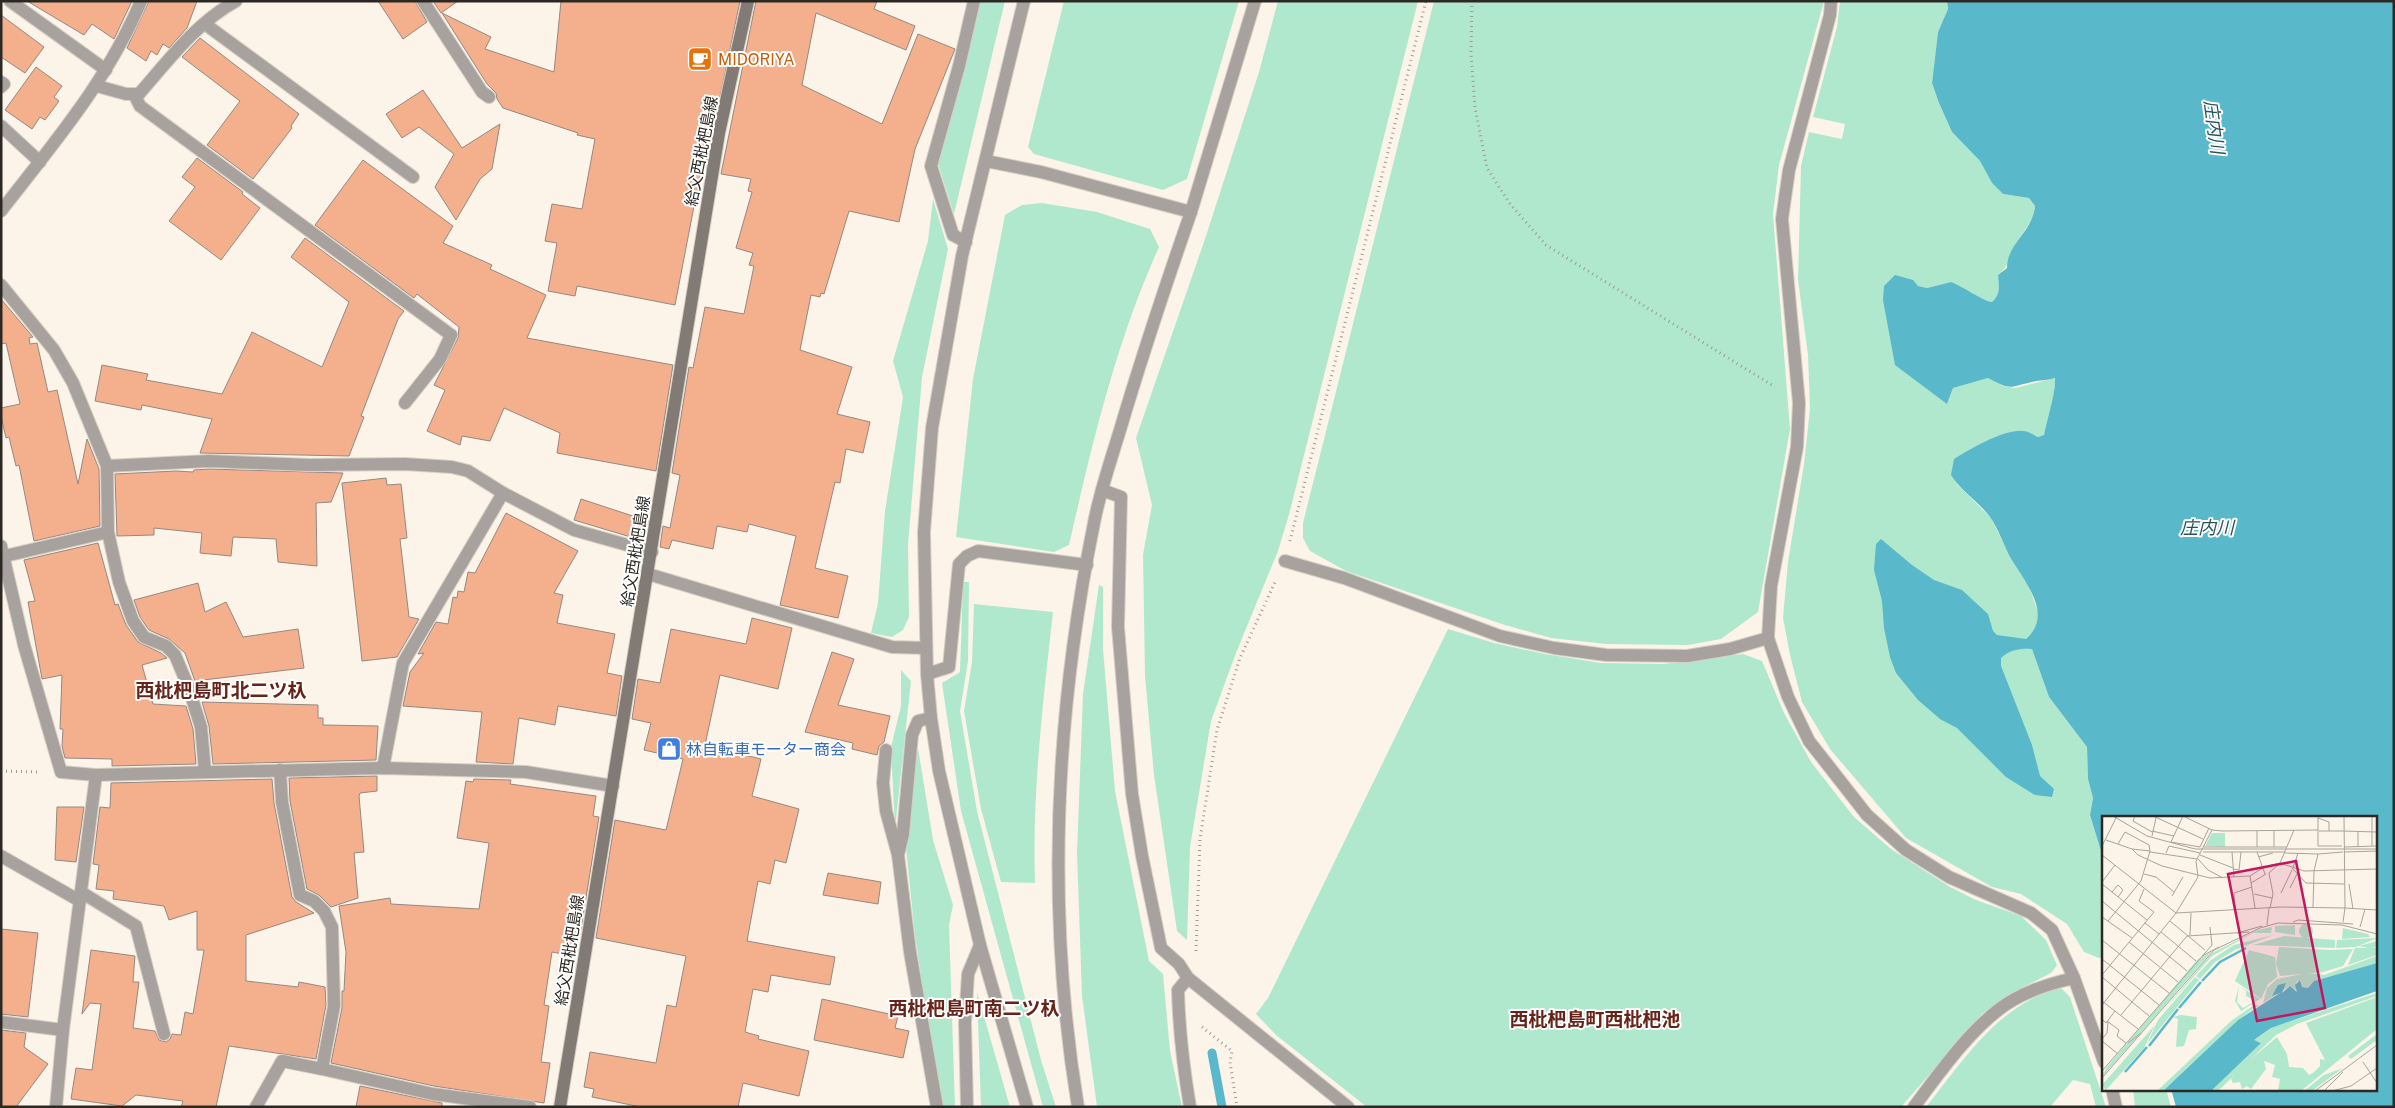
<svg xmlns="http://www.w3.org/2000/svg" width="2395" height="1108" font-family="'Public Sans','Noto Sans JP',sans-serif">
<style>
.green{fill:#b0e8cd}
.water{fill:#59b9ca}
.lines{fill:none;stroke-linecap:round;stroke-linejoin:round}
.stream{stroke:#59b9ca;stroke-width:9}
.building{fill:#f4b08d;stroke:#958882}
.service-casing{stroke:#d7cfc5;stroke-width:14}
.minor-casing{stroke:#d7cfc5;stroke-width:14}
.tertiary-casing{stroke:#d7cfc5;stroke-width:14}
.secondary-casing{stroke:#d7cfc5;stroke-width:14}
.path{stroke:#a09a91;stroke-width:3;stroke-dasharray:1 4;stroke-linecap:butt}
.service{stroke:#a7a29e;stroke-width:12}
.minor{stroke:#a7a29e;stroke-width:12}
.tertiary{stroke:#a7a29e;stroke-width:12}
.secondary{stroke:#827a75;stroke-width:12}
.labels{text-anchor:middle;stroke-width:4;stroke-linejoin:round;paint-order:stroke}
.food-label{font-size:16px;fill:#c56008;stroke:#fff;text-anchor:start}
.street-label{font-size:16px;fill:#2c2924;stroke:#fff}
.shop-label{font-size:16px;fill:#366cbe;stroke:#fff;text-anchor:start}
.water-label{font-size:18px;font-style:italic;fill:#29545b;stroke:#fff}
.quarter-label{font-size:19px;font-weight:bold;fill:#672317;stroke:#fff}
.inset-river{fill:none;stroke:#59b9ca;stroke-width:2.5}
.inset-road{fill:none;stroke:#a9a39a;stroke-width:1}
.view{fill:#c2185b;fill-opacity:0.15;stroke:#c2185b;stroke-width:2.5}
.inset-edge{fill:none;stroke:#2c2924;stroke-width:2.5}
</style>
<rect width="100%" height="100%" fill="#fcf4e8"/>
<!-- green -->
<g class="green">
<path d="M977 1H1005L954 214 938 164Z"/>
<path d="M1064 1H1239L1187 179 1163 190 1034 154 1028 147Z"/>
<path d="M1278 1H1418L1290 511 1278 551 1236 653 1211 721 1190 847 1187 940 1177 931 1154 775 1145 676 1143 555 1152 505 1136 438 1205 239 1259 72Z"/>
<path d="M1434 1H1824L1779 165 1773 214 1790 429 1758 612 1721 639 1688 645 1606 644 1551 638 1505 625 1346 571 1310 551 1303 538V523Z"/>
<path d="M1840 1H1947L1948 9 1938 32 1932 83 1939 103 1952 132 1980 161 1992 183 2003 194 2029 198 2035 206C2034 222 2025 227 2018 241 2011 254 2010 265 1998 275L2000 287 1998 298 1992 302C1983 301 1961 287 1951 282L1927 288 1918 286 1947 404 1953 388 1988 378 2003 386 2015 388 2055 378C2056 396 2047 417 2044 435L2038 437C2033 435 2029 431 2023 431 2004 429 1970 449 1954 459L1957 484 1991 518 2010 556 2028 583 2039 615 2032 649 2049 697 2087 747 2088 779 2093 798 2090 815 2104 861V957L2099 958 2084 952 2067 924 2021 894 1992 887 1906 838 1830 749 1802 702 1790 655 1783 618 1788 562 1804 464 1810 409 1808 355 1798 280 1801 166 1809 132 1842 139 1845 124 1813 117 1837 27Z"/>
<path d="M933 199 948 249 922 377 908 545 909 617 903 630 892 637 871 633 878 603 885 511 903 397 893 361 928 241Z"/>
<path d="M1042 203 1097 212 1150 229 1159 247C1116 342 1092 444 1069 545L1054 552 956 537 973 379 1005 215 1022 205Z"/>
<path d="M963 582H969L968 661 960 711 977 811 1041 1060 1056 1107H1043L961 811 942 683 960 672Z"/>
<path d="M1099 585 1103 587V649L1115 791 1149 961 1163 974 1170 1051 1182 1107H1097L1082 996 1077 853 1083 694Z"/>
<path d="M974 604 1053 612C1043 702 1032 792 1035 883L1001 882 981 809 964 711 972 662Z"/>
<path d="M1448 629 1494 643 1545 654 1601 663 1664 664 1743 654 1762 661 1784 713 1811 762 1854 817 1891 849 1950 887 1976 900 2021 916 2046 940 2057 965 2051 973 2008 995 1982 1014 1901 1107H1367L1276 1035 1256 1014 1268 998Z"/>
<path d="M901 670 911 681 895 828 891 747 901 706Z"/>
<path d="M918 748 933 840 953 905 949 925 955 1107H941L915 936 905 838Z"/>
<path d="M2061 988 2070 997 2106 1107H2096L2090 1084 2073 1080 2050 1107H1926C1963 1061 2000 1002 2061 988Z"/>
<path d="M977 992 1010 1107H981Z"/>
<path d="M2133 1089H2166L2171 1107H2135Z"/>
</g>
<!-- water -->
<path class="water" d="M1947 1H2394V1107H2176L2171 1089H2376V817H2104V861L2090 815 2093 798 2088 779 2087 747 2049 697 2032 649C2021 648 2009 650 2001 658V666L2032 745 2040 776 2054 789 2052 797 2035 795 2006 777 1957 728 1940 719 1918 700 1896 673 1890 657 1884 628 1882 601 1874 570 1876 544 1881 539 1912 565 1934 580 1962 590 1988 614 1993 631 1997 635 2026 639C2055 614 2023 580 2009 555 2003 543 1998 528 1990 517 1979 502 1961 491 1951 475L1954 459C1970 449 2004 429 2023 431 2029 431 2033 435 2038 437L2044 435C2047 418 2056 393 2055 378 2049 380 2042 380 2036 381 2010 386 2013 392 1988 378L1953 388 1947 404 1895 365 1883 300 1884 286 1895 275 1913 280 1918 286 1927 288 1951 282C1962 286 1983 301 1992 302 2001 295 1999 285 1998 275L2007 268C2007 243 2033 232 2035 206L2029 198 2003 194 1992 183 1980 161 1952 132 1939 103 1932 83 1938 32 1948 9Z"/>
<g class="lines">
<!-- stream -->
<path class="stream" d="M1212 1053 1222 1107"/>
</g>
<!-- building -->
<g class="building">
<path d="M27 1H132L114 39 92 24 84 35Z"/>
<path d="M149 1H197L187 28 169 48 163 44 157 55 151 51 146 61 127 48Z"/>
<path d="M378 1H415L427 22 403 39Z"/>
<path d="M433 1H458L441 13Z"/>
<path d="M561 1H740L705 170H701L675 305 577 286 575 296 548 291 557 243 545 241 552 204 582 209 595 139 577 135 578 133 503 108 497 99 496 93 487 84 442 13 491 37 485 49 554 72Z"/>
<path d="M756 1H877L874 9 915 26 906 50 816 13 802 85 882 124 918 34 955 49 915 149 899 222 849 211 824 294 821 293 820 297 811 295 800 350 852 367 837 414 870 422 863 453 846 449 840 483 835 482 815 568 848 576 838 618 780 605 796 536 749 524 747 532 717 526 713 549 672 540 669 549 660 547 663 526 670 528 680 475 672 473 689 367 693 368 705 307 744 314 754 266 749 265 753 253 736 248 752 192 748 191 751 179 721 174Z"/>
<path d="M1 15 44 47 25 73 1 57Z"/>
<path d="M200 38 299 114 291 126 292 128 253 179 207 145 240 101 182 57Z"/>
<path d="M36 67 62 86 54 97 59 101 45 120 40 117 32 129 5 110Z"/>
<path d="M423 90 462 148 500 124 492 169 480 179 456 220 435 187 454 154 419 127 402 138 386 114Z"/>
<path d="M197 158 243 192 242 194 260 208 221 260 169 221 195 187 182 177Z"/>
<path d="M363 160 453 226 443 243 492 265 490 269 546 295 527 338 673 365 656 471 557 453 560 433 504 408 490 441 462 436 460 445 427 431 445 390 434 385 458 338 459 327 417 294 414 298 315 225Z"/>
<path d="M305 238 404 311 398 319 361 416 364 417 349 456 200 453 212 419 142 405 141 410 95 401 102 365 148 374 146 380 222 394 252 332 322 367 349 302 291 257Z"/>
<path d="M1 299 33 337 29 338 30 344 37 343 48 392 57 390 78 484 87 439 99 469 100 526 34 541 19 465 16 466 9 437 6 438 1 416V408L20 404 6 343 1 344Z"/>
<path d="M209 469 343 473 331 502 316 503 317 566 278 562 276 539 233 537 231 556 200 553 202 533 154 528V535L117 536 115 474 176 471 193 472 194 470Z"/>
<path d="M386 478 387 485 401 484 407 538 400 539 409 617 419 619 397 657 362 661 342 483Z"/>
<path d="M581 499 648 521 644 541 574 520Z"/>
<path d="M506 513 578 551 554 593 563 595 557 623 615 634 607 673 622 676 616 716 558 706 555 725 519 718 513 764 476 762 482 712 403 706 410 672 424 653 418 654 436 622 448 624 453 597 457 598 458 591 464 592 468 572 475 573Z"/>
<path d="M98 543 115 605 118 604 126 625 138 642 161 653 167 658 142 665 153 704 186 706 193 729 196 764 112 766V759L65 758 62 746 63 729H60L62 675 42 679 28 602 35 601 24 560Z"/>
<path d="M198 583 205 612 226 602 243 637 298 629 304 668 195 681 185 653 169 639 149 630 140 617 134 600Z"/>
<path d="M752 618 792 628 778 689 720 675 705 745 761 759 752 796 799 809 786 863 775 860 770 884 758 881 747 941 835 957 830 985 771 975 768 992 753 989 745 1032 759 1036 758 1039 809 1051 799 1096 743 1083 738 1107H641L592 1097 594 1089 584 1087 590 1052 656 1063 667 1005 676 1007 686 956 596 938 615 820 666 830 683 759 644 750 651 723 632 719 638 679 660 683 671 629 746 644Z"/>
<path d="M832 652 854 659 838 705 890 716 884 742 879 746 877 755 852 749 853 743 805 732Z"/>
<path d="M202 702 318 705V718H323V725L378 726 376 760 213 764 209 726Z"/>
<path d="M377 776V791L360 793 359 796 364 852 354 853 358 898 331 907 319 895 307 889 290 801 289 778Z"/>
<path d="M272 779 274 803 292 897 296 902 314 913 246 935V981L298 987 299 982 325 987 326 1005 316 1059 229 1046 216 1107H181L183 1101 136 1095 122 1106 71 1099 76 1068 92 1070 101 1004 90 1003 82 1014 91 950 135 956 133 982H139L133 1028 155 1031 159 1040 166 1042 170 1039 172 1034 181 1035 185 1012 193 1014 204 950H197V911L169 920 164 906 113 899 114 891 96 889 99 865 93 864 100 807 110 808 111 783Z"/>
<path d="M474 779 511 780 510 784 596 796 593 816 599 817 580 935 573 934 569 955 552 952 544 1005 549 1006 541 1062 550 1063 544 1103 434 1086 331 1063 342 1008V991H344L346 952 339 906 390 898 391 904 479 909 489 843 457 838 466 781 473 782Z"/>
<path d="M57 807H84L76 862 55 860Z"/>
<path d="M828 873 881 882 878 904 823 895Z"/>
<path d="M1 929 38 933 28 1017 1 1014Z"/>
<path d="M822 999 898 1016 895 1028 909 1031 903 1058 814 1040Z"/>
<path d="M1 1030 26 1033 24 1047 48 1064 16 1107H1Z"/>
<path d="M360 1086 442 1103V1107H356Z"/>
</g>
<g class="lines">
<defs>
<g id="service">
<path d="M423 1 482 92 489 97"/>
<path d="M1831 1 1830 15 1789 170 1782 219 1799 403 1797 447 1771 586 1768 638 1788 697 1809 741 1867 815 1906 850 1949 877 2031 913 2052 930 2074 978C2052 983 2032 989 2013 1000 1976 1021 1939 1073 1914 1107"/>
<path d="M1 82 4 84 1 87"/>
<path d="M1 126 40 162"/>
<path d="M986 161 1041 172 1191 212C1166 284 1142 356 1120 430 1111 460 1100 491 1094 523 1055 715 1046 913 1078 1107"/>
<path d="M1191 212 1255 1"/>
<path d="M405 403 440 359 451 335"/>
<path d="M1102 490 1121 497 1118 627 1132 794 1142 856 1161 948 1179 964 1188 978 1348 1107"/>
<path d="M1285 561 1344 578 1500 636 1554 648 1606 655 1687 656 1730 649 1768 638"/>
<path d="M927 674 949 667 959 564 967 556 978 551 1087 565"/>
<path d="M886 750 883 783 886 811 898 855"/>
<path d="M1 856 80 901"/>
<path d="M81 892 136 926 164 1034"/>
<path d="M1188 978 1178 990C1179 1032 1183 1065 1190 1107"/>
<path d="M2074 978 2104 1062"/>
<path d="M2112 1089 2116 1107"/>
<path d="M256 1107 282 1061 322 1069"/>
</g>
<g id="minor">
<path d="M10 1 106 70"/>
<path d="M205 24 413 177"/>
<path d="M97 86 126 94H139C168 61 197 22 236 1"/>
<path d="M134 94 140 106 451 335"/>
<path d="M1 211C53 144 108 80 141 1"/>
<path d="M966 242 953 235 931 166 959 66 974 1"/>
<path d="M1 285 54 350 73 383 107 466 209 461 309 465 405 464 452 467 468 471 503 493 574 530 652 552"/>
<path d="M107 466 108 532 119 582 133 621 144 637 166 646 175 655 188 686 201 727 205 771"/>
<path d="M1 546 24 645 61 772 96 775 383 768 526 772 613 786"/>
<path d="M1 557 108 532"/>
<path d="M648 574 892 647 926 648"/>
<path d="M931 718 918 721 912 735 903 834 898 855 910 952 937 1107"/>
<path d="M383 768 403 663 503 493"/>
<path d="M280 770 282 802 300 895 314 901 324 911 332 927 334 1006 322 1069 433 1094 530 1107"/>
<path d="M1 1022 63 1030"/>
<path d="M56 1107 63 1030 96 775"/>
<path d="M967 1107 965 1023 968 974 980 945"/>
</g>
<path id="tertiary" d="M1024 1 962 256 932 428 924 532 927 674 931 718 939 771 980 945 1027 1107"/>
<path id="secondary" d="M560 1107 719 133 748 1"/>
</defs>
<!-- service casing -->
<use href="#service" class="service-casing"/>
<!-- minor casing -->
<use href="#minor" class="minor-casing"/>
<!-- tertiary casing -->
<use href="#tertiary" class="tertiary-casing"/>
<!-- secondary casing -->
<use href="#secondary" class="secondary-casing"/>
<!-- path -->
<g class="path">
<path d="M1472 1 1471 53 1475 108 1487 168 1510 204 1546 245 1775 387"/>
<path d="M1290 541 1426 1"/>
<path d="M1 771 40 772"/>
<path d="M1196 951 1200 839 1217 730 1240 658 1276 580"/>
<path d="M1202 1027 1232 1051 1230 1062 1237 1107"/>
</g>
<!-- service -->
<use href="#service" class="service"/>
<!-- minor -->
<use href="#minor" class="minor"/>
<!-- tertiary -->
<use href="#tertiary" class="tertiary"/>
<!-- secondary -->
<use href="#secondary" class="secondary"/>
</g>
<!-- icons -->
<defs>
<symbol id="cafe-square" viewBox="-11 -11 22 22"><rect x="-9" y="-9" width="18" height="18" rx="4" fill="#e8710a" stroke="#fff"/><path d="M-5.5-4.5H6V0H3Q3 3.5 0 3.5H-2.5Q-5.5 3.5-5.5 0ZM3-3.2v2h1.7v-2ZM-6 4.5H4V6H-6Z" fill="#fff"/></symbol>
<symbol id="shop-square" viewBox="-11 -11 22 22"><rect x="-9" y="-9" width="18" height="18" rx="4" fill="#3f7fe0" stroke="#fff"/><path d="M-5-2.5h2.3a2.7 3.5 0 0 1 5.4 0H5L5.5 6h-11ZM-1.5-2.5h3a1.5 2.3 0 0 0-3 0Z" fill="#fff"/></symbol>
</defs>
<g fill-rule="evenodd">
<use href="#cafe-square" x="686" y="45" width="28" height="28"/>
<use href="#shop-square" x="655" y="735" width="28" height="28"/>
</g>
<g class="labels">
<!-- food labels -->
<g class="food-label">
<text x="718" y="65">MIDORIYA</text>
</g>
<!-- street labels -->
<g class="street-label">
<text transform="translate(701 151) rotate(-79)" y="6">給父西枇杷島線</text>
<text transform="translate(635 551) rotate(-81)" y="6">給父西枇杷島線</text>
<text transform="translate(569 950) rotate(-81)" y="6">給父西枇杷島線</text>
</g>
<!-- shop labels -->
<g class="shop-label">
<text x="686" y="755">林自転車モーター商会</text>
</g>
<!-- water labels -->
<g class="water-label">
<text transform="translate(2214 127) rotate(82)" y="6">庄内川</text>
<text x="2207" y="534">庄内川</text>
</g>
<!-- quarter labels -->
<g class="quarter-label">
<text x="221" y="697">西枇杷島町北二ツ杁</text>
<text x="974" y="1015">西枇杷島町南二ツ杁</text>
<text x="1595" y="1026">西枇杷島町西枇杷池</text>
</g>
</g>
<!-- overview -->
<g transform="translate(2102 816)">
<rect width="275" height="275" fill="#fcf4e8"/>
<path d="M110 17H123V31L103 30ZM197 115a7 7 0 1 1 14 0a7 7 0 1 1-14 0ZM193 109V119L173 116V110ZM170 111 169 117H151L110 140 57 200 110 137 156 114ZM241 112 266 118 268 121 240 123ZM171 119 133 134 113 146 98 163 94 160 109 144 132 129ZM182 120 233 124V132L151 129ZM275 122 254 131 234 132 235 124ZM275 125V131L270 132H275V139L246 149 253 132H266L257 130ZM177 131 228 134 251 133 241 150 221 156 178 160 174 148ZM147 134 173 141 175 161 166 168 159 183 133 165ZM109 136 39 217 0 261 4 252 95 144ZM275 140V147L212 165 206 172 199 171V164L194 166 196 176 188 170 161 187 165 172 175 163 205 157 222 159ZM93 161 97 164 45 228 56 204ZM137 170 135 186 141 192 153 185 144 180V175L139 171 158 183 139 195 133 185ZM275 177V180L195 208 174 219 116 275H109L159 226 151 225 171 211ZM275 181V213L199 275H176L178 263 170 261 173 249 162 245 164 253 149 273 145 270 140 273 138 266 131 267 129 263 141 250 175 221 185 238 187 251 201 252 207 259 211 257 218 250V243L223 244 204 207ZM152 189H157L136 204 61 275H55L129 205ZM79 199 95 201 94 213 87 214 82 230 74 231 76 203 71 201ZM53 209 42 232 4 274 0 269ZM275 218V224L249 243 246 240ZM241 252 210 275H202L222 259Z" fill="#b0e8cd"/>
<path d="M275 147V175L169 212 152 224 159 227 109 275H61L136 204 178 177 170 180 176 169 184 167 180 177 188 170 195 176 193 169 198 164 200 171 206 172 212 165Z" fill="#59b9ca"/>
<path class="inset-river" d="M100 165 118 146 144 132M77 192 99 166M47 230 76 193M23 256 45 231"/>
<path class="inset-road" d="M11 0 45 20 93 33H275M33 0 31 5 50 16M51 0 101 23M81 0 110 14 121 15 216 14M81 0 69 26 98 31 107 12M216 0V30H240M216 2 227 6V15M50 15 72 20M155 15V31M217 15H240M240 15 275 16M256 15V31M50 20 54 2M4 24 30 33 36 39 60 50 108 62 148 60 162 51 178 47 202 55 275 53M0 30 15 0M270 30V0M102 31H185M172 31V15M242 31 275 30M30 33 48 35M48 36 95 43M101 36H183M130 36 132 61M155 36 163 58M242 36 275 35M64 37 67 30 98 37M183 37 216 38M0 39 74 97 179 91 243 92 242 0M98 39 131 52M156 41 171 37M96 43 106 54 121 62M190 52 204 67 242 68M191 52 196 37M131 53 137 54 139 36M42 58 54 61 72 76M148 60 153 92M0 66 13 49M149 67 164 58M0 68 45 104M247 68 251 93M188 72 195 58M10 76 16 69 21 74 16 81M179 77 190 54M152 78 170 82M70 80 81 61M0 85 85 155M211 91 212 55 216 38 241 36M133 92 132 77 150 71M168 92 171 78 167 57 178 47 192 14M0 101 30 122M6 105 39 65 48 35 47 29 23 16 16 28M68 105 103 134M191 106 196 104 251 108M241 106 243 92 275 94M43 107 57 118M165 109 167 92M258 111 263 93M59 116 94 145M135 117 160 110M88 119 89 97M0 124 67 177M27 126 76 166M100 140 117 131M0 143 57 189M0 159 52 96 37 85 42 73M0 161 47 200M0 185 36 213M0 189 74 97 96 61 94 45 110 14M19 199 85 120 147 116M0 203 4 207 13 195M5 205 17 214 15 220 24 227M0 223 5 217 6 206M0 225 16 238M26 227 39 217M261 246 275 267M0 255 110 129 108 111M0 262 112 134 158 112 176 107 240 109 275 118M213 275 275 229M222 275 241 256M230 275 249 270 275 252"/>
<path class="view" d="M194 45 223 192 155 205 126 58Z"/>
<rect width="275" height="275" class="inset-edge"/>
</g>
<!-- border -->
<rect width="2395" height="1108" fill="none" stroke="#2c2924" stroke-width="5"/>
</svg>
